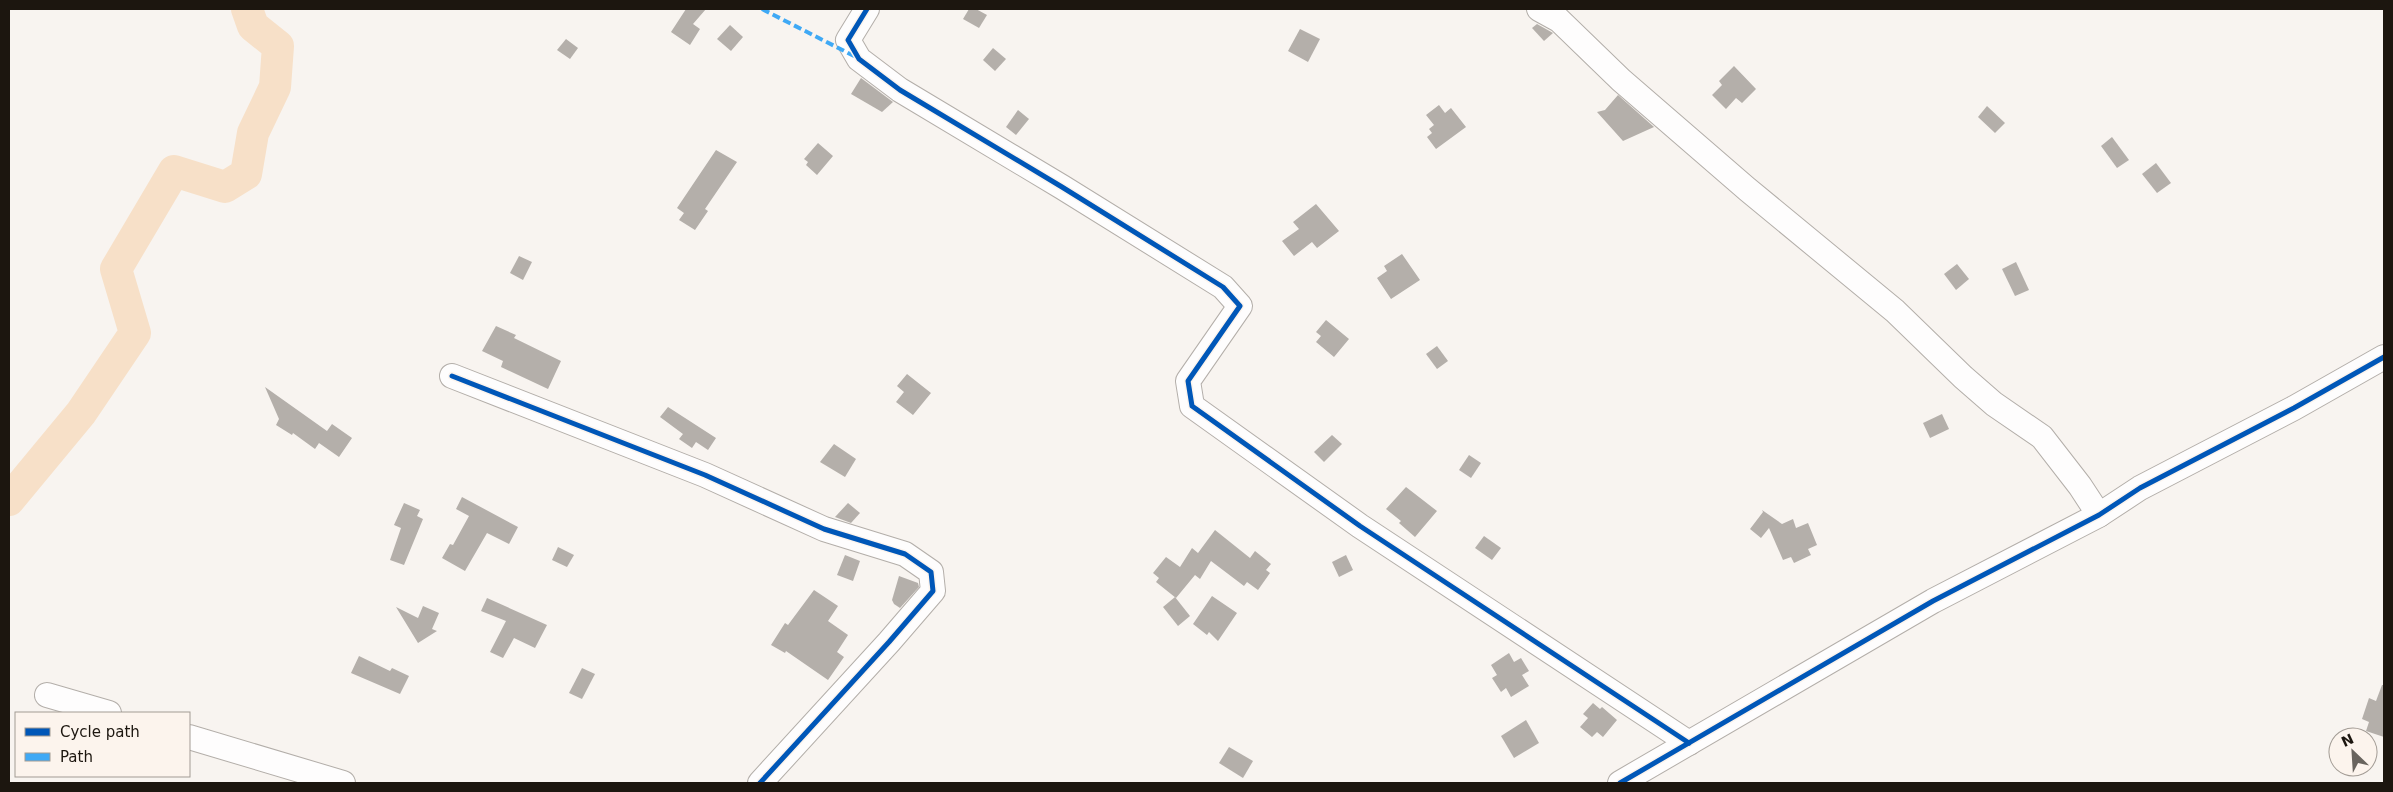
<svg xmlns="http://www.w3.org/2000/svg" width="2393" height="792" font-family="'DejaVu Sans',sans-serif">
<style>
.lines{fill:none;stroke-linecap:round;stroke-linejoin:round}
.river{stroke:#f7e0c8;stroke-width:32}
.building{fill:#b4afaa}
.minor-casing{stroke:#b3aea9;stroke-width:26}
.minor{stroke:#fefdfd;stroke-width:24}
.quiet{stroke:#3fa9f5;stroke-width:4;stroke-dasharray:8 4;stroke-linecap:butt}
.cycleway-casing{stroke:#fcf4ed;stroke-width:8}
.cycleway{stroke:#0057b8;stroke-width:5}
</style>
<rect width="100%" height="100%" fill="#f8f4f0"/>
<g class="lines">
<!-- river -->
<path class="river" d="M9 500 81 413 135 333 116 269 174 171 225 187 246 174 253 133 275 87 278 46 253 26 247 9"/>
</g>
<!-- building -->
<g class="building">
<path d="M686 9H706L693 24 700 29 690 45 671 32Z"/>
<path d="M969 9H976L987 15 979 28 963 19Z"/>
<path d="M1537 24 1553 33 1544 41 1532 28Z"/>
<path d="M730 25 743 37 731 51 717 39Z"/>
<path d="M1300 29 1320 39 1308 62 1288 51Z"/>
<path d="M566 39 578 48 570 59 557 50Z"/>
<path d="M993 48 1006 59 995 71 983 60Z"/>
<path d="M1734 66 1756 89 1742 103 1736 98 1726 109 1712 95 1722 85 1719 81Z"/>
<path d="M861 78 893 102 882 112 851 94Z"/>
<path d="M1618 95 1654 127 1623 141 1597 112 1605 110Z"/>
<path d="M1439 105 1445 113 1451 108 1466 127 1436 149 1427 137 1432 133 1429 129 1434 125 1426 115Z"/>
<path d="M1987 106 2005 123 1995 133 1978 117Z"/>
<path d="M1018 110 1029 119 1016 135 1006 127Z"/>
<path d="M2112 137 2129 160 2117 168 2101 146Z"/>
<path d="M818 143 833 156 817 175 806 165 808 162 804 159Z"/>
<path d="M716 150 737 162 705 209 708 211 695 230 679 220 684 213 677 208Z"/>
<path d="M2156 163 2171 183 2157 193 2142 174Z"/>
<path d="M1316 204 1339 231 1317 248 1312 242 1294 256 1282 241 1299 229 1293 222Z"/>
<path d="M1402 254 1420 280 1391 299 1377 278 1387 271 1384 266Z"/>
<path d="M519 256 532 262 523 280 510 273Z"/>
<path d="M2016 262 2029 290 2015 296 2002 269Z"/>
<path d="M1957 264 1969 279 1956 290 1944 274Z"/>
<path d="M1326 320 1349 339 1334 357 1316 342 1321 336 1316 332Z"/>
<path d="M496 326 516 335 514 338 561 361 548 389 501 367 503 361 482 351Z"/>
<path d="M1437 346 1448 361 1437 369 1426 354Z"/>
<path d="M907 374 931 393 913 415 896 402 904 392 897 386Z"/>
<path d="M265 387 327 431 332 424 352 438 339 457 319 443 315 449 293 433 292 435 276 425 279 419Z"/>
<path d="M668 407 716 438 708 450 696 442 692 448 679 439 683 434 660 417Z"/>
<path d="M1942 414 1949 429 1930 438 1923 423Z"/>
<path d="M1332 435 1342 444 1324 462 1314 452Z"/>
<path d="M834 444 856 459 845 477 820 462Z"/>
<path d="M1469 455 1481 463 1471 478 1459 470Z"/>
<path d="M1406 487 1437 511 1415 537 1399 523 1401 521 1386 509Z"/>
<path d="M462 497 518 527 509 544 487 533 465 571 442 558 450 544 453 545 469 516 456 509Z"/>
<path d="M404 503 420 510 417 516 423 519 404 565 390 560 401 528 394 525Z"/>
<path d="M848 503 860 513 851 523 835 517Z"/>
<path d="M1762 510 1782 524 1793 519 1796 528 1808 523 1817 545 1808 549 1811 555 1794 563 1791 557 1783 560 1769 528 1761 538 1750 529 1763 512Z"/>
<path d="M1215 530 1250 558 1255 551 1271 564 1266 570 1270 573 1258 590 1247 582 1244 586 1211 561 1200 579 1195 575 1176 598 1156 582 1159 578 1153 573 1166 557 1180 567 1192 548 1198 553Z"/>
<path d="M1484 536 1501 548 1492 560 1475 548Z"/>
<path d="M558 547 574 555 567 567 552 560Z"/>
<path d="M845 555 860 561 853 581 837 575Z"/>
<path d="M1346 555 1353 570 1339 577 1332 562Z"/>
<path d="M899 576 918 583 919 587 900 608 894 604 892 600Z"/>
<path d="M814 590 838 606 828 621 848 635 837 652 844 657 828 680 786 651 785 653 771 645 785 623 788 625Z"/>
<path d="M1212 596 1237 613 1218 641 1209 632 1207 635 1193 624Z"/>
<path d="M1175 597 1190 616 1178 626 1163 607Z"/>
<path d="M487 598 547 625 535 648 514 638 503 658 490 652 506 621 481 611Z"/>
<path d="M423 606 439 613 432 629 437 631 418 643 396 607 418 618Z"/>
<path d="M1509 653 1514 662 1521 658 1529 671 1522 675 1529 686 1511 697 1506 688 1501 692 1492 678 1497 675 1491 665Z"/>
<path d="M359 656 390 671 392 668 409 676 400 694 351 673Z"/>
<path d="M582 668 595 674 582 699 569 693Z"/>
<path d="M2382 685H2384V737L2366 731 2369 722 2362 719 2369 698 2376 701Z"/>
<path d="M1593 703 1600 709 1602 707 1617 720 1603 737 1597 732 1592 737 1580 727 1588 718 1583 714Z"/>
<path d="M1526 720 1539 743 1514 758 1501 736Z"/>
<path d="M1229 747 1253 761 1243 778 1219 763Z"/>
</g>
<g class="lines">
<defs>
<g id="minor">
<path d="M867 9 848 40 859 59 900 90 1062 187 1223 287 1240 306 1188 381 1192 406 1360 526 1689 743"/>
<path d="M1539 9 1559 20 1621 80 1747 189 1895 311 1963 377 1994 404 2042 437 2080 486 2099 515"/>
<path d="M452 376 705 475 824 529 905 554 931 572 933 591 889 642 760 783"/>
<path d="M47 695 109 713"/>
<path d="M189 737 343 783"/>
<path d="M1620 783 1933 601 2099 515 2140 488 2294 408 2384 357"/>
</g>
</defs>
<!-- minor casing -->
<use href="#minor" class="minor-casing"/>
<!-- minor -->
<use href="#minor" class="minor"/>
<!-- quiet -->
<path class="quiet" d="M762 9 856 57"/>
<defs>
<g id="cycleway">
<path d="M867 9 848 40 859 59 900 90 1062 187 1223 287 1240 306 1188 381 1192 406 1360 526 1689 743"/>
<path d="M452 376 705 475 824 529 905 554 931 572 933 591 889 642 760 783"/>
<path d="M1620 783 1933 601 2099 515 2140 488 2294 408 2384 357"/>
</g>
</defs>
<!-- cycleway casing -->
<use href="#cycleway" class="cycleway-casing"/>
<!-- cycleway -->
<use href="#cycleway" class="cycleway"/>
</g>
<!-- border -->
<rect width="2393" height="792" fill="none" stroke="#1c160f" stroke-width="20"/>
<!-- legend -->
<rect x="15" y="712" width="175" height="65" fill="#fcf4ed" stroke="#a29b94"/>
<rect x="25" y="728" width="25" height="8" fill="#0057b8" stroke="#a29b94"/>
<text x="60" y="737" font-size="15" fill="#1c160f">Cycle path</text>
<rect x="25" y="753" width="25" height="8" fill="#3fa9f5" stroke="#a29b94"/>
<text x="60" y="762" font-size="15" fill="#1c160f">Path</text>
<!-- north arrow -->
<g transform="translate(2353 752) rotate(335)"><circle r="24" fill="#fcf4ed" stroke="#a29b94"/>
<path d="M0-4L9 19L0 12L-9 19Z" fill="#69645e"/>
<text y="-8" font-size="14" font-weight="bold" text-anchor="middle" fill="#1c160f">N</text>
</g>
</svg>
